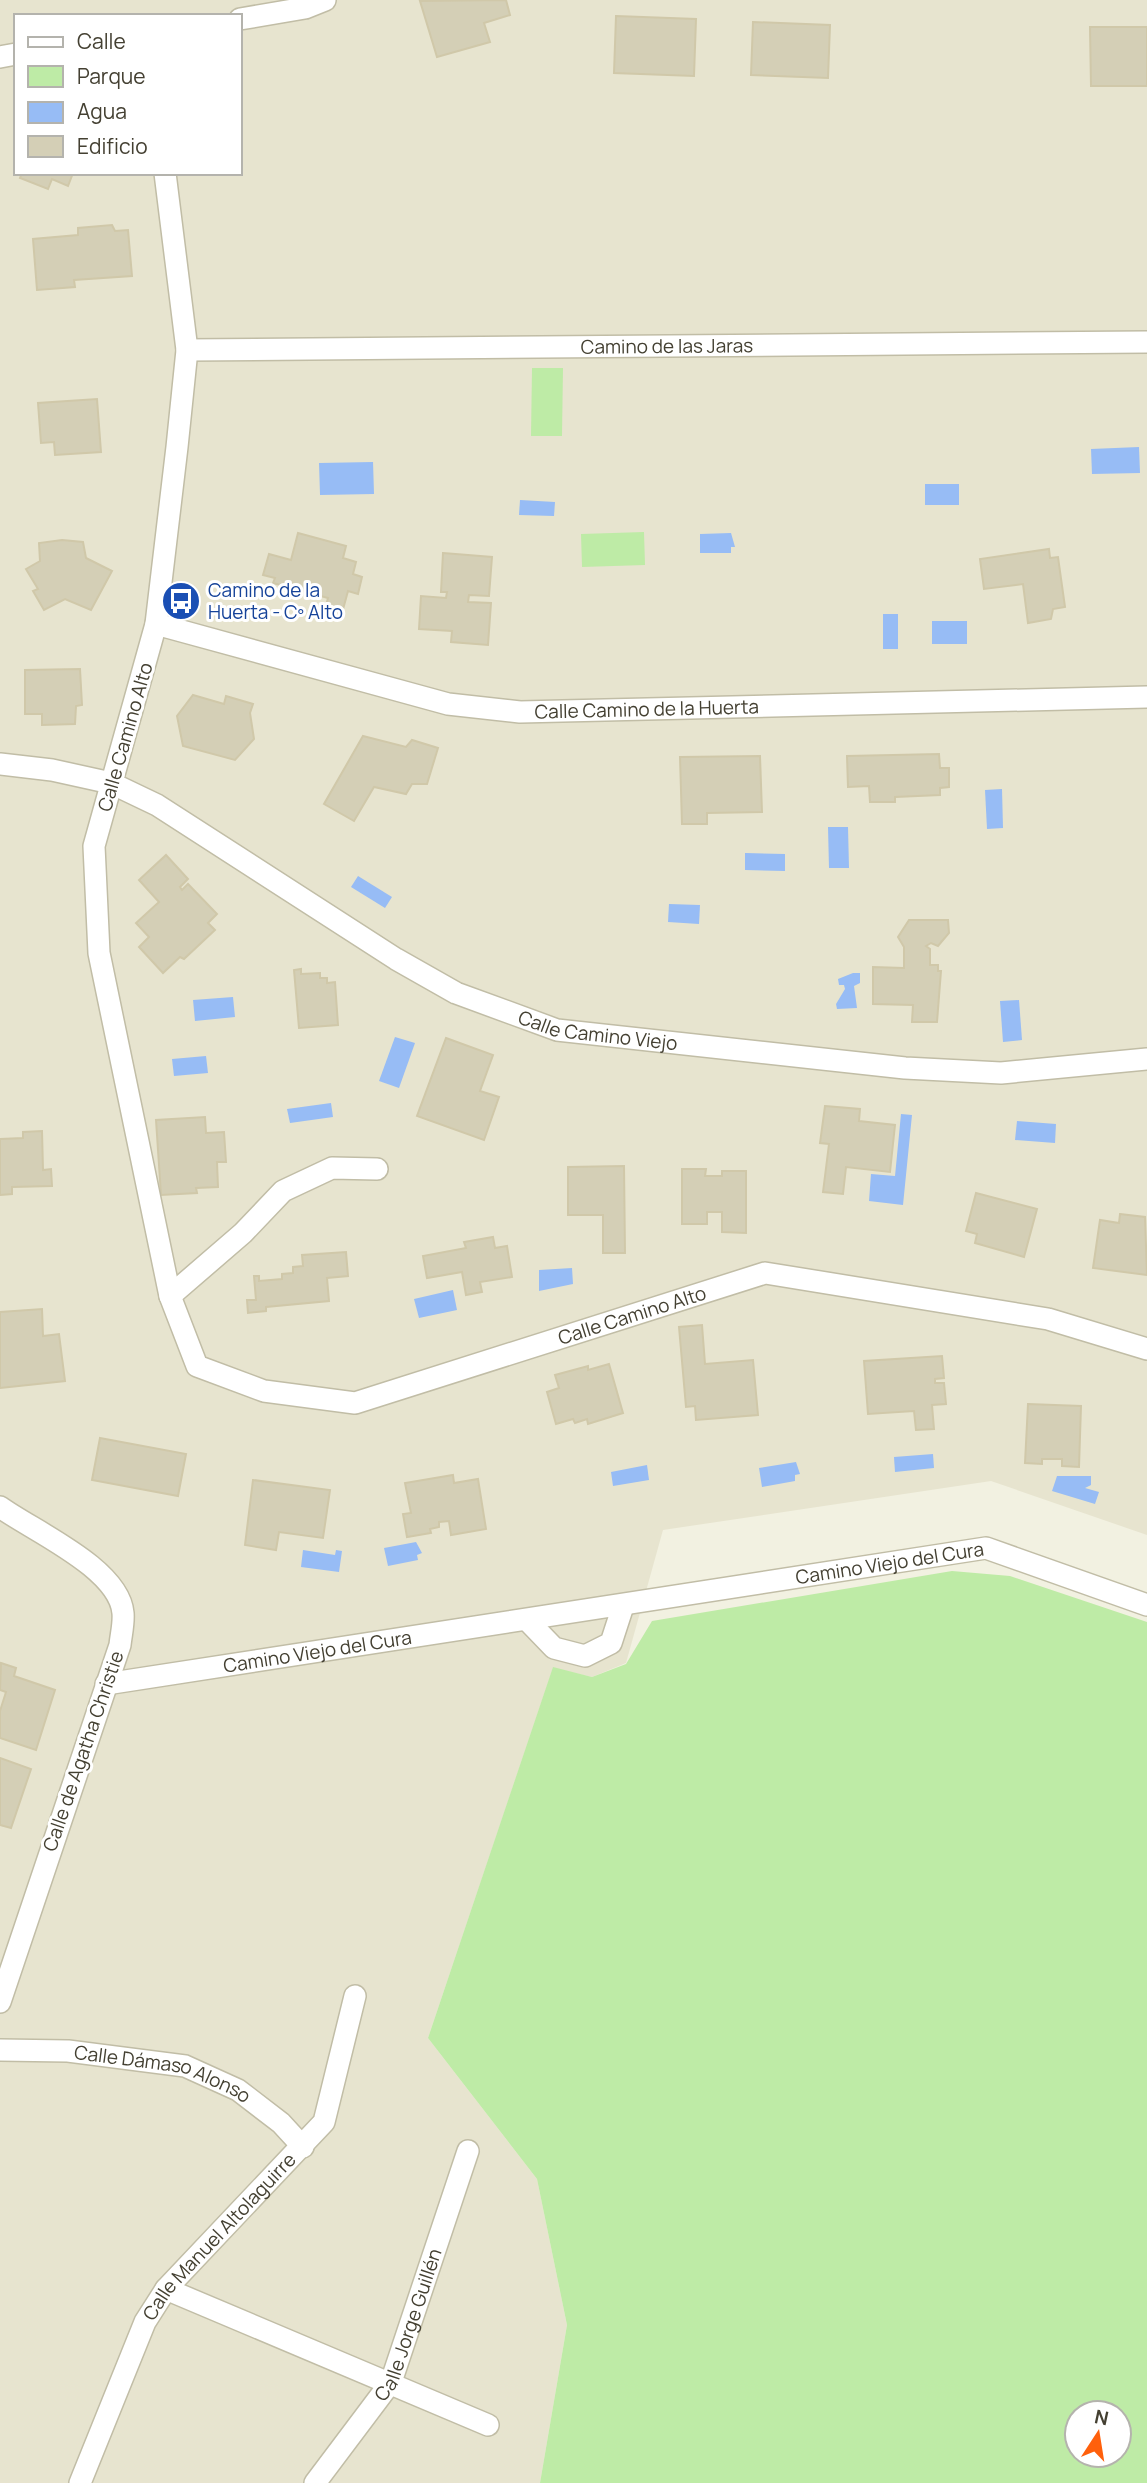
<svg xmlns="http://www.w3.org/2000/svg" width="1147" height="2483" font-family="Manrope,sans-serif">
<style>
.residential{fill:#e7e4cf;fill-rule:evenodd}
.green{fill:#beeba6;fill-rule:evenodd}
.water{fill:#97bcf5}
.building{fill:#d4cfb6;stroke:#d0c8a9;stroke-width:2}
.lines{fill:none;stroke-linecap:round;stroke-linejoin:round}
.minor-casing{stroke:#c1bda6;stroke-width:24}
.minor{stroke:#fff;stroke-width:21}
.labels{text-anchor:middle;stroke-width:6;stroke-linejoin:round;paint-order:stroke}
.street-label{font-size:19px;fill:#444032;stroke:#fff}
.transit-label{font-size:19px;fill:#164399;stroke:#fff;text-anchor:start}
</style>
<rect width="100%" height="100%" fill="#f2f1e1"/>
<!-- residential -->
<path class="residential" d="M0 0H1147V1535L991 1481 663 1530 626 1663 592 1677 553 1668 428 2038 537 2179 567 2325 540 2483H0ZM16 16H240V173H16Z"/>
<!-- green -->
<g class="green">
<path d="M532 368H563L562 436H531Z"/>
<path d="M644 532 645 565 582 567 581 534Z"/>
<path d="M952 1571 1010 1576 1147 1622V2483H540L567 2325 537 2179 428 2038 553 1667 592 1677 626 1664 652 1621ZM1119 2413V2455H1077V2413Z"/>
</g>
<!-- water -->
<g class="water">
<path d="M1139 447 1140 473 1092 474 1091 449Z"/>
<path d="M373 462 374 494 320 495 319 463Z"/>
<rect x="925" y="484" width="34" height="21"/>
<path d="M520 500 555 502 554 516 519 515Z"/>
<path d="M731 533 735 547H731V553H700V534Z"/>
<rect x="883" y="614" width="15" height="35"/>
<rect x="932" y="621" width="35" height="23"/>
<path d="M1002 789 1003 828 987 829 985 790Z"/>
<path d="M828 827H848L849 868H829Z"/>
<path d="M745 853 785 854V871L745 870Z"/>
<path d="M358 876 392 897 385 908 351 887Z"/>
<path d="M669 904 700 905 699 924 668 922Z"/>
<path d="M853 973H860V983L854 986 857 1008 837 1009 836 1004 845 989 844 985H839L838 979Z"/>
<path d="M233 997 235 1017 195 1021 193 1000Z"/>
<path d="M1019 1000 1022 1040 1003 1042 1000 1001Z"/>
<path d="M395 1037 415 1043 399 1088 379 1081Z"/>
<path d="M206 1056 208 1073 174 1076 172 1059Z"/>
<path d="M331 1103 333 1117 290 1123 287 1109Z"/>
<path d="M901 1114 912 1115 903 1205 869 1201 871 1174 895 1176Z"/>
<path d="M1017 1121 1056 1124 1055 1143 1015 1140Z"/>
<path d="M572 1268 573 1284 539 1291V1270Z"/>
<path d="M453 1290 457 1310 419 1318 414 1299Z"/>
<path d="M933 1454 934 1468 895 1472 894 1457Z"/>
<path d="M796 1462 800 1474 795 1475V1481L762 1487 759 1468Z"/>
<path d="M647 1465 649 1480 613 1486 611 1472Z"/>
<path d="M1057 1476H1091V1485L1085 1488 1099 1492 1095 1504 1052 1491Z"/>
<path d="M416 1542 422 1553 417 1555 418 1560 388 1566 384 1548Z"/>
<path d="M303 1550 335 1555 336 1550 342 1551 339 1572 301 1567Z"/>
</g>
<!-- building -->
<g class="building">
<path d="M506 0 510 15 484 23 490 42 437 57 420 1Z"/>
<path d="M616 16 696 19 694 76 614 73Z"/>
<path d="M753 22 830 25 828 78 751 75Z"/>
<path d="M1090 27H1147V86H1091Z"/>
<path d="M22 173H73L68 186 52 179 48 189 20 178Z"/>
<path d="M112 225 115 231 128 230 132 276 74 280 75 287 37 290 33 239 78 235V228Z"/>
<path d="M97 399 101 452 55 455 54 442 41 443 38 403Z"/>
<path d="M298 533 346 546 343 558 356 562 353 574 362 577 358 594 348 591 342 613 325 609 328 598 273 583 275 578 263 575 269 554 291 560Z"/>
<path d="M62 540 83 542 86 558 112 571 91 610 65 599 44 610 33 591 38 589 26 569 40 561 39 543Z"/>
<path d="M1049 549 1050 558 1058 557 1065 607 1053 609 1051 619 1028 623 1023 584 984 589 980 559Z"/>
<path d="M443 553 492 557 489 596 469 595 468 602 491 603 488 645 451 642 452 631 419 629 421 596 446 598 447 592H441Z"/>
<path d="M80 669 82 705 76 706 75 724 42 725V714H25V670Z"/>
<path d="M193 695 224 704 226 696 253 704 250 713 254 739 235 760 183 746 177 716Z"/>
<path d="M363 736 406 747 412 740 438 748 427 784H412L406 794 374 787 354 821 324 804Z"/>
<path d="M939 754 940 768H949V787L940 788V795L895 797V802H870L869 786 848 787 847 756Z"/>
<path d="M760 756 762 812 707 813V824H682L680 757Z"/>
<path d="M166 855 188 879 180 887 182 890 188 884 217 914 208 923 215 930 184 959 180 957 163 973 139 947 149 937 136 923 159 902 139 880Z"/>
<path d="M909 920H948L949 933 938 946 931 943 926 946 930 949V965H938V971H941L937 1022H912L913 1005 873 1004V967L904 968V947L898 937Z"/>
<path d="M301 969V974L320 973V978H327V983L335 982 338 1025 299 1028 294 970Z"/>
<path d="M446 1038 493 1055 480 1091 499 1097 484 1140 417 1116Z"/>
<path d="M825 1106 860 1109 859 1121 895 1125 890 1172 846 1167 843 1194 823 1192 829 1144 820 1143Z"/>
<path d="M205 1117 206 1133 224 1132 226 1162H217L218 1187 196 1188 197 1193 161 1195 156 1120Z"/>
<path d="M42 1131 43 1170 51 1169 52 1186 12 1187V1194L0 1195V1139L23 1138V1132Z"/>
<path d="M624 1166 625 1253H603V1215H568V1167Z"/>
<path d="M682 1169H706L705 1176H722V1171H746V1233L722 1232V1212H707V1224H682Z"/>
<path d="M976 1193 1037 1209 1024 1257 975 1243 977 1234 966 1231Z"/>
<path d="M1120 1214 1145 1217 1147 1275 1093 1268 1100 1220 1119 1223Z"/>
<path d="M493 1237 495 1248 507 1246 512 1277 480 1282 482 1292 466 1295 462 1272 427 1278 423 1256 466 1248 464 1242Z"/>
<path d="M346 1252 348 1276 327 1278 329 1301 266 1307V1311L248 1313 247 1300H256L254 1276H259V1281L282 1279V1274L293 1273V1267L303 1266 302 1255Z"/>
<path d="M42 1309 43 1336 59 1334 65 1381 0 1388V1312Z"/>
<path d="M702 1325 705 1364 753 1360 758 1415 696 1420 695 1406 686 1407 679 1327Z"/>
<path d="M942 1356 944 1378 935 1379V1383H944L946 1404 932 1405 934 1429 916 1430 914 1411 868 1414 864 1361Z"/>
<path d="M609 1364 623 1413 588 1424 587 1419 575 1423 573 1419 556 1424 547 1392 559 1388 555 1375 588 1366V1370Z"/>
<path d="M1028 1404 1081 1406 1079 1467 1062 1466V1459H1042V1464L1025 1463Z"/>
<path d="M100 1438 186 1454 178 1496 92 1480Z"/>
<path d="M453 1475 454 1483 478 1479 486 1529 451 1535 449 1521 439 1522V1527L430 1529 431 1533 407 1537 403 1514 411 1513 405 1483Z"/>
<path d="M253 1480 330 1490 323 1538 279 1532 276 1550 245 1545Z"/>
<path d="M1 1663 16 1668 14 1676 55 1690 36 1750 0 1738V1711L6 1692 0 1690Z"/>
<path d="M0 1758 31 1769 11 1828 0 1825Z"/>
</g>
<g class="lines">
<defs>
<g id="minor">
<path d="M240 19 305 8 325 0"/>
<path d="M0 57 16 54"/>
<path id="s1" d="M165 173 187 350 177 447 156 624 94 846 99 953 170 1296 197 1366 264 1391 355 1403 765 1273 1048 1319 1147 1349"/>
<path id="s2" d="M187 350 1147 342"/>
<path id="s3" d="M156 624 448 704 520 712 1147 697"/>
<path id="s4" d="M0 764 52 770 111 783 157 805 396 959 456 993 557 1030 905 1068 1001 1073 1147 1059"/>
<path d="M170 1296 243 1233 283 1191 332 1168 377 1169"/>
<path d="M0 1507C33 1531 119 1568 123 1613 124 1623 121 1635 120 1645L0 2002"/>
<path d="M527 1620 554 1648 585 1656 611 1643 623 1606"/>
<path id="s5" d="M106 1684 986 1548 1147 1605"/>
<path id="s6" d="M0 2050 68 2051 185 2066 238 2090 281 2123 303 2147"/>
<path d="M166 2289 488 2425"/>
<path id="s7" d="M80 2483 145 2322 166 2289 324 2122 355 1996"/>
<path id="s8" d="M315 2483 391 2382 468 2151"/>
</g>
</defs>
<!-- minor casing -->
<use href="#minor" class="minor-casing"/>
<!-- minor -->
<use href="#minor" class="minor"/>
</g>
<!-- icons -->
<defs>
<symbol id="bus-disc" viewBox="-11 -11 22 22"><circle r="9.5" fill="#1a4fb4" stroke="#fff"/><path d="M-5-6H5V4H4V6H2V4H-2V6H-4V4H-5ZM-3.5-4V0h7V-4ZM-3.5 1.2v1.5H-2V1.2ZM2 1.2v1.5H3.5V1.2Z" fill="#fff"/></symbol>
</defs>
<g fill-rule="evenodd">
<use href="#bus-disc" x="159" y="579" width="44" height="44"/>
</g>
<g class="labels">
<!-- street labels -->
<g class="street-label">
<text dy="7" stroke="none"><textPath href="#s2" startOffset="480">Camino de las Jaras</textPath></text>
<text dy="7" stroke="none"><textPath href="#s3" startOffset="502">Calle Camino de la Huerta</textPath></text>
<text transform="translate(125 737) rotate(-74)" y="7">Calle Camino Alto</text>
<text dy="7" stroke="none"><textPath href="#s4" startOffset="665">Calle Camino Viejo</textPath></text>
<text dy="7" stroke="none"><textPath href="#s1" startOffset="1671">Calle Camino Alto</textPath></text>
<text dy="7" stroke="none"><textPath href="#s5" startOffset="793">Camino Viejo del Cura</textPath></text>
<text dy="7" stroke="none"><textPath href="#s5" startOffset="214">Camino Viejo del Cura</textPath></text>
<text transform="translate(83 1751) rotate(-71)" y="7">Calle de Agatha Christie</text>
<text dy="7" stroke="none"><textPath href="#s6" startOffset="166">Calle Dámaso Alonso</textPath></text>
<text dy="7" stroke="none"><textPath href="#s7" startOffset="287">Calle Manuel Altolaguirre</textPath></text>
<text dy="7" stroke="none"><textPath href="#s8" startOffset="186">Calle Jorge Guillén</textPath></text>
</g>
<!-- transit labels -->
<g class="transit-label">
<text x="208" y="597">Camino de la<tspan x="208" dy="22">Huerta - Cº Alto</tspan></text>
</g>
</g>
<!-- legend -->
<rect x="14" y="14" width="228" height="161" fill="#ffffff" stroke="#b4b3ad" stroke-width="2"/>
<rect x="28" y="37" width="35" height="10" fill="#ffffff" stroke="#b4b3ad" stroke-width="2"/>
<text x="77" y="49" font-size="21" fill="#444032">Calle</text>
<rect x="28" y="66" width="35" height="21" fill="#beeba6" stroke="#b4b3ad" stroke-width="2"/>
<text x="77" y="84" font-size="21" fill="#444032">Parque</text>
<rect x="28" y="102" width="35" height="21" fill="#97bcf5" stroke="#b4b3ad" stroke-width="2"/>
<text x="77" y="119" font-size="21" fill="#444032">Agua</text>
<rect x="28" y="136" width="35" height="21" fill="#d4cfb6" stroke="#b4b3ad" stroke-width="2"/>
<text x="77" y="154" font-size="21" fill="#444032">Edificio</text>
<!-- north arrow -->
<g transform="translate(1098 2434) rotate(12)"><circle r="33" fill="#ffffff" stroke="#b4b3ad" stroke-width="2"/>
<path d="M0-5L12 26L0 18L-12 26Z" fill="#ff600c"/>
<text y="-10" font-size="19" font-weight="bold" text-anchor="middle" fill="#444032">N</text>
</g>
</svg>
